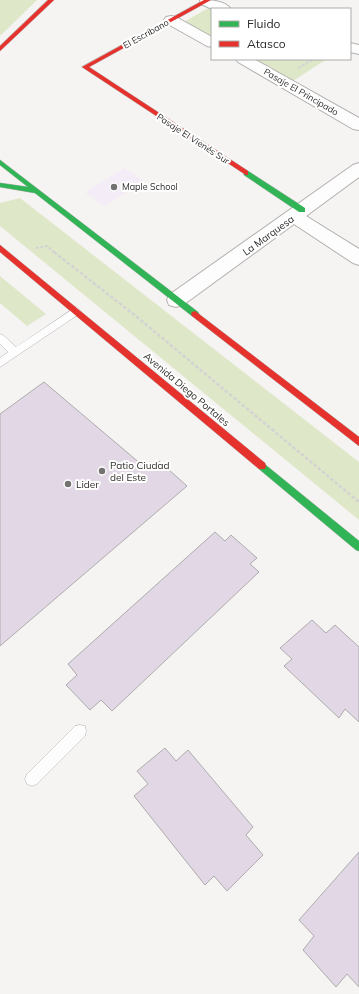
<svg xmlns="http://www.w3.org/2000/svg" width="359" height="994" font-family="Mulish,sans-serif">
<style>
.education{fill:#f4ecf6}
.green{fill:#dfe7c9}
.building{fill:#e1d7e5;stroke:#adacac}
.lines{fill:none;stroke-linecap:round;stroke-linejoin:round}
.lane-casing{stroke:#b3b1b0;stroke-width:1}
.street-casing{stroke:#b3b1b0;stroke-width:2}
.fast-casing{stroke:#b3b1b0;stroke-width:1}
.jam-casing{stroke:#b3b1b0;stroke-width:1}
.path-far1{stroke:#d3d3d2;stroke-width:2;stroke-dasharray:3 1.5;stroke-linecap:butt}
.path{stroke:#d3d3d2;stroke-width:2.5;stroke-dasharray:3.5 2;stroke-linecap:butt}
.lane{fill:#fefdfd;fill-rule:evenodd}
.street{fill:#fefdfd;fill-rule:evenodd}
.fast{fill:#30b455;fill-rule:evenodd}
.jam{fill:#e5322d;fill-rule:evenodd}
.poi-dot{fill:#737270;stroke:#fff;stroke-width:1.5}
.labels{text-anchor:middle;stroke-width:4;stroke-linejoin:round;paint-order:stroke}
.far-street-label{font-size:9px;fill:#2d2c2a;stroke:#fff}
.far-poi-label{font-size:9px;fill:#2d2c2a;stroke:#fff;text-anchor:start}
.street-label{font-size:10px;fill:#2d2c2a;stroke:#fff}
.poi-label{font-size:10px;fill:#2d2c2a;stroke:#fff;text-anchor:start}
</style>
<rect width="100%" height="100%" fill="#f6f4f2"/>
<!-- education -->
<path class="education" d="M125 168 144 182 104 206 85 192Z"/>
<!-- green -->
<g class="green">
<path d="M0 0H37L0 36Z"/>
<path d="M210 7 212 9V37L184 22Z"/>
<path d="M253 59H327L293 81Z"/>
<path d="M20 198 359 462V520L0 226V203Z"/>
<path d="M0 276 46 314 27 326 0 303Z"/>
</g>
<!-- building -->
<g class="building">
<path d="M44 382 148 470 159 461 187 486 0 646V414Z"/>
<path d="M215 532 225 541 231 535 257 558 250 564 259 572 112 711 101 700 90 710 66 685 77 675 68 664Z"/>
<path d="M312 620 326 633 335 625 359 647V722L345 709 339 718 284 666 292 659 280 648Z"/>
<path d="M165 748 176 761 188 750 253 827 246 835 263 855 227 891 214 876 205 885 134 796 148 784 137 771Z"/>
<path d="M359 852V987L347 974 336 987 303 950 314 936 299 920Z"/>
</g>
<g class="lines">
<defs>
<g id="lane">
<path d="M76 307 81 311 79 314 0 367V358L8 352 0 344V334L3 335 16 347Z"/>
<path d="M80 725 85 726 86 731 85 736 37 784 32 786 27 784 25 779 27 774 75 726Z"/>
</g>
<g id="street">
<path d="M200 0C210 0 224 0 231 9H212L201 4Z"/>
<path d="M171 16 176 17 212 37V47L207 46 166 23 164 20 166 17Z"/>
<path d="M350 43 359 45V54L350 52Z"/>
<path d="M236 59H254L359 118V130L353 129 238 62Z"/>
<path d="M359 163V177L306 216 359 249V265L353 263 294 224 183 305 176 307 169 305 167 300 169 295 353 165Z"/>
</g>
<g id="fast">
<path d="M0 160 198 312 199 314 198 316H192L35 193 0 187V183L28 187 0 165Z"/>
<path d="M244 171H248L305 208V212H299L244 175Z"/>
<path d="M262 462 359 541V551L356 550 259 469 258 466 259 463Z"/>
</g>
<g id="jam">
<path d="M48 0H54L0 51V46Z"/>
<path d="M204 0H211L89 67 248 171V175H246L82 67Z"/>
<path d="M0 245 265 463 266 466 265 469H259L0 252Z"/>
<path d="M195 311 359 437V446L192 316 191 314 192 312Z"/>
</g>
</defs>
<!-- lane casing -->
<use href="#lane" class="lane-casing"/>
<!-- street casing -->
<use href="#street" class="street-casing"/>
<!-- fast casing -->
<use href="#fast" class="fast-casing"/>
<!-- jam casing -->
<use href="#jam" class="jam-casing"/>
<!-- path-far1 -->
<g class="path-far1">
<path d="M298 68 314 59"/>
<path d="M36 248 47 246 55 253"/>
</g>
<!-- path -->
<path class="path" d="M54 252 137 317 359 502"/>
<!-- lane -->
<use href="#lane" class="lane"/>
<!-- street -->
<use href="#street" class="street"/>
<!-- fast -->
<use href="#fast" class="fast"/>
<!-- jam -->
<use href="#jam" class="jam"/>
</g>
<!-- markers -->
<g class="poi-dot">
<circle cx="114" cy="187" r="4"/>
<circle cx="102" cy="471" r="4"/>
<circle cx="68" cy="484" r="4"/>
</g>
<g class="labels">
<!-- far-street labels -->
<g class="far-street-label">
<text transform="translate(146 34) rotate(-29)" y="3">El Escribano</text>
<text transform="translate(301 92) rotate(30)" y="3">Pasaje El Principado</text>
<text transform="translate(193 139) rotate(33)" y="3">Pasaje El Vienés Sur</text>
</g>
<!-- far-poi labels -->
<g class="far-poi-label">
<text x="122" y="190">Maple School</text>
</g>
<!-- street labels -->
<g class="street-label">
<text transform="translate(268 235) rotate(-36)" y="4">La Marquesa</text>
<text transform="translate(187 389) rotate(40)" y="4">Avenida Diego Portales</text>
</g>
<!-- poi labels -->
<g class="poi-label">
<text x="110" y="469">Patio Ciudad<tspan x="110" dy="12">del Este</tspan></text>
<text x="76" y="488">Lider</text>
</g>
</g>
<!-- legend -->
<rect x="211" y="8" width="140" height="52" fill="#ffffff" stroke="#ababaa"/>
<rect x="219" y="21" width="20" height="6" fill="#30b455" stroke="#ababaa"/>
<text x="247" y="28" font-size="12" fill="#2d2c2a">Fluido</text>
<rect x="219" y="41" width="20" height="6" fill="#e5322d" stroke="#ababaa"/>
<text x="247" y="48" font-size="12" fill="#2d2c2a">Atasco</text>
</svg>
